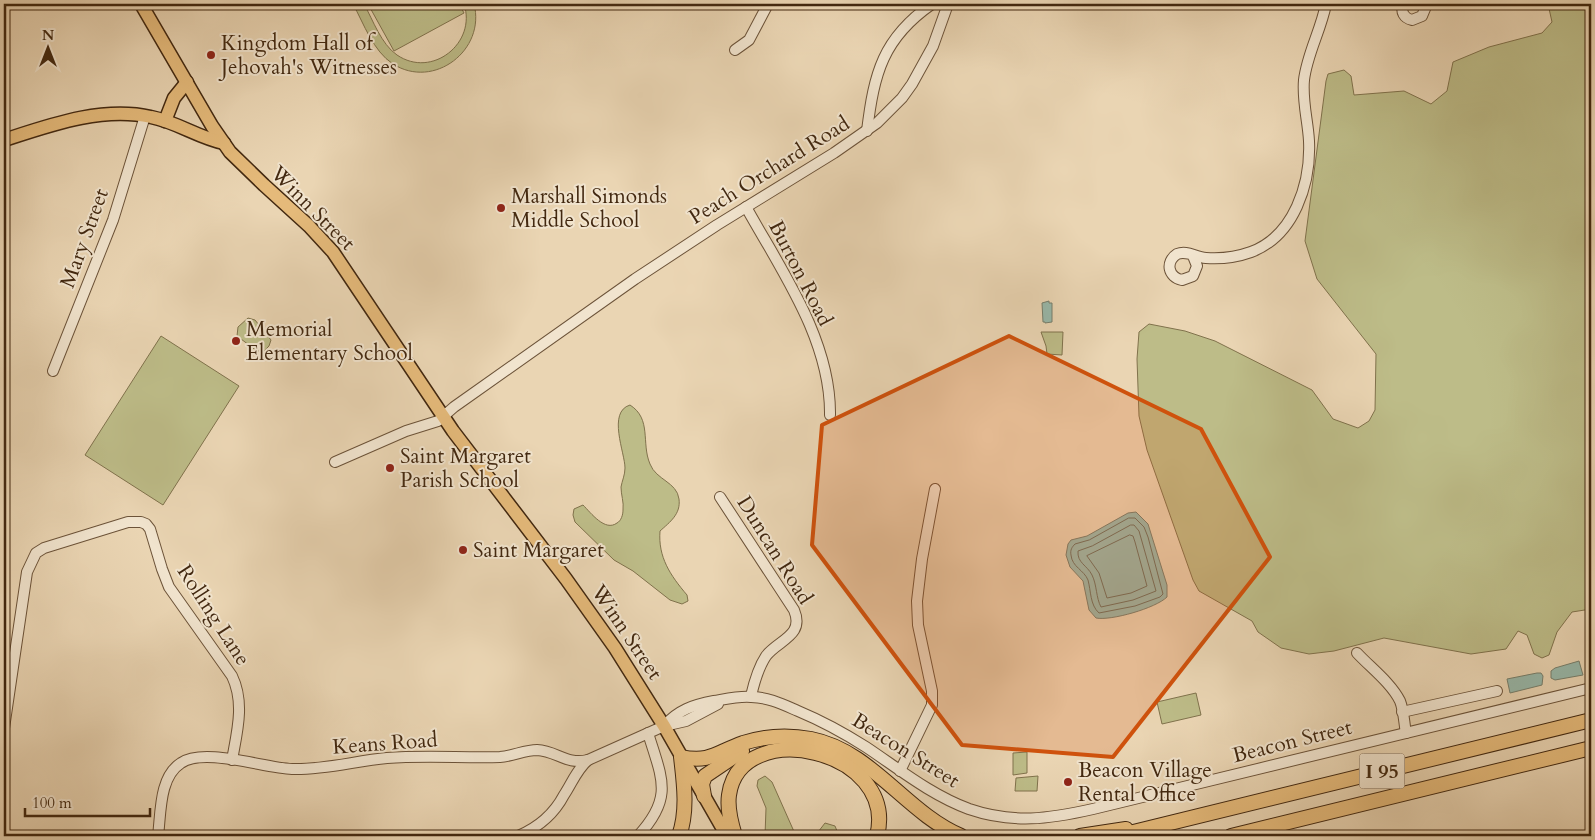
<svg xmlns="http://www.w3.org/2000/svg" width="1595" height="840" font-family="Cardo,serif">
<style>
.green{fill:#bdbc88;stroke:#80724c}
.water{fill:#98b9ab;stroke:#767f6d}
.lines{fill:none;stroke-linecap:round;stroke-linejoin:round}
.shore{stroke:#6d705e;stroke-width:1}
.minor-casing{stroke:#6c5339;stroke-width:12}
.major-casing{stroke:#422810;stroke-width:15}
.highway-casing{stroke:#422810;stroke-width:16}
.minor{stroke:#f1e4ce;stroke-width:10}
.major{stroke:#e5ba7a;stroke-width:12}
.highway{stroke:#e5ba7a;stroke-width:14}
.marked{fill:#cf520d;fill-opacity:0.2;stroke:#cf520d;stroke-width:4;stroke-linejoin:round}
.poi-dot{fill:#8f2418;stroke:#f1e4ce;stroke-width:2}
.labels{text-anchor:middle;stroke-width:4;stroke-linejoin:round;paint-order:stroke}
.shield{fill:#f1e4ce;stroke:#766049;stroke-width:1}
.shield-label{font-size:20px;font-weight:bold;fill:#422810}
.poi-label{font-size:21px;fill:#422810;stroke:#f1e4ce;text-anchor:start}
.street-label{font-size:21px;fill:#422810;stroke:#f1e4ce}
</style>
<rect width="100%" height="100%" fill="#ead5b3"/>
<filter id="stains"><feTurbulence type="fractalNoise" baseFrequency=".004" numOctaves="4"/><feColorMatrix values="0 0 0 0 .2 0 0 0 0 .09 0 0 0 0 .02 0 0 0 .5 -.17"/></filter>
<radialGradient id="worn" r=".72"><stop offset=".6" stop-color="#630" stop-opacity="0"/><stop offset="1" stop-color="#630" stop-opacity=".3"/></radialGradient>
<!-- green -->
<g class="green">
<path d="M353 4H364C373 20 381 44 397 55 432 79 477 43 464 4H474C486 50 434 90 393 64 373 51 364 24 353 4Z"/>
<path d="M368 4H459L464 13 394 51Z"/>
<path d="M1548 4H1591V609L1572 612 1557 632 1549 655 1542 658 1534 654 1527 635 1518 631 1506 649 1471 654 1384 638 1334 651 1309 654 1281 648 1258 632 1252 621 1199 591 1193 580 1147 450 1139 416 1137 359 1139 332 1149 324 1185 331 1215 341 1312 390 1333 419 1358 428 1369 421 1375 410 1376 354 1317 279 1305 241 1326 81 1328 74 1344 70 1351 76 1354 95 1404 91 1431 104 1447 91 1453 62 1489 47 1542 33 1552 22Z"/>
<path d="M248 318 255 320 271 340 269 346 264 351H257L237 336 238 327Z"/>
<path d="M1041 332H1063L1062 355 1047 354 1046 346Z"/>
<path d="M161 336 239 386 163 505 85 455Z"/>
<path d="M630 405C652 419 641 443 650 464 656 480 677 482 679 499 681 514 670 522 660 531 658 557 670 575 687 595L688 601 682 604 670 600 633 571 614 560 575 522 573 515 574 509 583 505C591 513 605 532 617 523 621 521 623 515 623 510 624 502 621 495 621 487 622 481 625 475 625 468 625 453 607 412 630 405Z"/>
<path d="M1196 693 1201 715 1162 724 1157 702Z"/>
<path d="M1027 752V773L1013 775V753Z"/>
<path d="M765 776 772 782 796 836H765L766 808 757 786 758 780Z"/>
<path d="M1038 776 1037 791H1015L1016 778Z"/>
<path d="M825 823 835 826 839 836H815Z"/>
</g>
<!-- water -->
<g class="water">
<path d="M1049 301V303H1052V322L1045 323V322H1043L1042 303Z"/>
<path d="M1136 512 1148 524 1167 585V597C1156 608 1111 621 1096 618L1089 610 1083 581 1070 567 1066 555 1068 544 1071 540 1087 536 1128 513Z"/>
<path d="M1579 661 1583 675 1555 680 1551 678V671L1555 668Z"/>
<path d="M1537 673H1541L1543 676 1542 685 1510 693 1507 679Z"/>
</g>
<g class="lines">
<!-- shore -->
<g class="shore">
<path d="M1129 518H1135L1144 527 1148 537 1163 594 1160 597 1135 606 1099 613C1090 605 1091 591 1088 580 1084 570 1072 567 1071 555 1070 550 1072 547 1075 544L1089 540Z"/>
<path d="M1131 525H1134L1139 531 1156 591 1133 600 1101 607C1096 598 1097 585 1092 575 1087 565 1077 563 1078 551L1092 546Z"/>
<path d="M1130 535 1133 536 1135 542 1147 586 1131 593 1107 598 1099 573 1087 556Z"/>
</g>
<defs>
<g id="minor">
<path d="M1404 4C1400 12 1404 18 1412 20L1422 16 1427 4"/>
<path d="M1433 4H1454"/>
<path d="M735 50 749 40 768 4"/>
<path d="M867 131C874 73 883 38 932 4"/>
<path d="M746 207C781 270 831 340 830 415"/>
<path d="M1193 256 1197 266 1193 276 1182 280C1168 277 1165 262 1177 254 1187 250 1195 257 1206 258 1220 259 1237 257 1251 252 1294 236 1311 184 1309 141 1308 121 1302 101 1304 80 1307 54 1321 30 1326 4"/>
<path d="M53 371 113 220 145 116"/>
<path d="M335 462 406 431 438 421 454 407 635 279 717 225 834 153 877 123 902 98 912 84 933 46 948 4"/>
<path d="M720 497 794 610C805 636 778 640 766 656 758 668 754 683 751 696"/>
<path d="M1357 653C1371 668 1391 683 1400 701 1404 711 1404 723 1406 733"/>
<path d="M1402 712 1497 691"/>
<path d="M664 726C678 710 693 705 714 701 726 699 739 696 751 697 768 697 784 705 798 711 822 721 844 733 866 747 899 769 931 795 969 809 1013 824 1049 819 1093 809L1591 688"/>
<path d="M4 728 27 572 36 553 44 548 128 522H141L146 524 150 529 162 569 169 587 232 676C245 703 237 732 232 760"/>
<path d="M900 771 932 705V691L918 625 917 601 922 559 935 489"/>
<path d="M158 836C161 813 159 777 181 763 204 747 264 768 292 769 324 770 355 761 387 758 424 755 462 758 500 757 513 756 525 750 537 750 557 751 566 765 588 760L664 726 686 721 718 704"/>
<path d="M518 836C537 828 554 814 564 795 572 783 577 769 588 760"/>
<path d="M638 836C674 797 662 779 648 733"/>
</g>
<g id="major">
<path d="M141 4 212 126 230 152 264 185 309 226 333 252 453 431 566 579 615 648 664 726 727 836"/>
<path d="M165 121 174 98 187 82"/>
<path d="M4 140C50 125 102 106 151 117 177 122 199 138 224 143"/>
</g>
<g id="highway">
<path d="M704 796 702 784 705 776 742 751"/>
<path d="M679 836C688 811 684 783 681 757 711 763 717 752 743 743 765 736 789 735 811 739 872 751 906 813 961 836"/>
<path d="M735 836C731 823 727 809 729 795 740 715 899 749 877 836"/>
<path d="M1080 836 1126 829"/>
<path d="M1117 836 1591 720"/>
<path d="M1231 836 1591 748"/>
</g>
</defs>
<!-- minor casing -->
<use href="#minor" class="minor-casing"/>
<!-- major casing -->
<use href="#major" class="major-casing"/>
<!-- highway casing -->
<use href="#highway" class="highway-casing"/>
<!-- minor -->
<use href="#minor" class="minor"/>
<!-- major -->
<use href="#major" class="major"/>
<!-- highway -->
<use href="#highway" class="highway"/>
</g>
<!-- marked area -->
<path class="marked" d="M1009 336 1201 429 1270 557 1113 757 962 745 812 545 822 425Z"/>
<!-- markers -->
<g class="poi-dot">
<circle cx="211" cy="55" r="5"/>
<circle cx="501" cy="208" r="5"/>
<circle cx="236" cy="341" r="5"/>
<circle cx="390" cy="468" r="5"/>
<circle cx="463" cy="550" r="5"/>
<circle cx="1068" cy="782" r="5"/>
</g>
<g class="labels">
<!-- shield labels -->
<rect class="shield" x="1359.5" y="753.5" width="45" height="35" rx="4"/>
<g class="shield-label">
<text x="1382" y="778">I 95</text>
</g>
<!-- poi labels -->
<g class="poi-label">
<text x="221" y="50">Kingdom Hall of<tspan x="221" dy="24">Jehovah's Witnesses</tspan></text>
<text x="511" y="203">Marshall Simonds<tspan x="511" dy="24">Middle School</tspan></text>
<text x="246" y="336">Memorial<tspan x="246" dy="24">Elementary School</tspan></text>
<text x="400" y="463">Saint Margaret<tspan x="400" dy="24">Parish School</tspan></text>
<text x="473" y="557">Saint Margaret</text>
<text x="1078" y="777">Beacon Village<tspan x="1078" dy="24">Rental Office</tspan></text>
</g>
<!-- street labels -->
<g class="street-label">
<text transform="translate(769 170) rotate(-32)" y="7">Peach Orchard Road</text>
<text transform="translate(313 208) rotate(45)" y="7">Winn Street</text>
<text transform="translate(84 238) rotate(-70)" y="7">Mary Street</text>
<text transform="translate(801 273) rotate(63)" y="7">Burton Road</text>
<text transform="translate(775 550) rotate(58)" y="7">Duncan Road</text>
<text transform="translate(214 615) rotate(57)" y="7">Rolling Lane</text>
<text transform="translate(627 632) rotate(56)" y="7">Winn Street</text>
<text transform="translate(1292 741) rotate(-14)" y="7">Beacon Street</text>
<text transform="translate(385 743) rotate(-4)" y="7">Keans Road</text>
<text transform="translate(906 750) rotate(32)" y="7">Beacon Street</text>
</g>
</g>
<!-- margin -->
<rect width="1595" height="840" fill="none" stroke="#ead5b3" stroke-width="20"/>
<rect x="5" y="5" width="1585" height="830" fill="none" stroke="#422810" stroke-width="2.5"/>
<rect x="10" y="10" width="1575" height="820" fill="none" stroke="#422810"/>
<!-- north arrow -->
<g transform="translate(48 48)" stroke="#f1e4ce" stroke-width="4" paint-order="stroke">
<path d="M0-4L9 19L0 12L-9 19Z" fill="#422810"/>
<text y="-8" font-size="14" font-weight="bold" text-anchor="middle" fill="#422810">N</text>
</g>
<!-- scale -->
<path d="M25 808v8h125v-8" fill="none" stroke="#422810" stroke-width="2.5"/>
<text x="32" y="808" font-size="15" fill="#422810" stroke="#f1e4ce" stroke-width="4" paint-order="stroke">100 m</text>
<rect width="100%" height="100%" filter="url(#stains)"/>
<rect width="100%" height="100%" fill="url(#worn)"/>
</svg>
